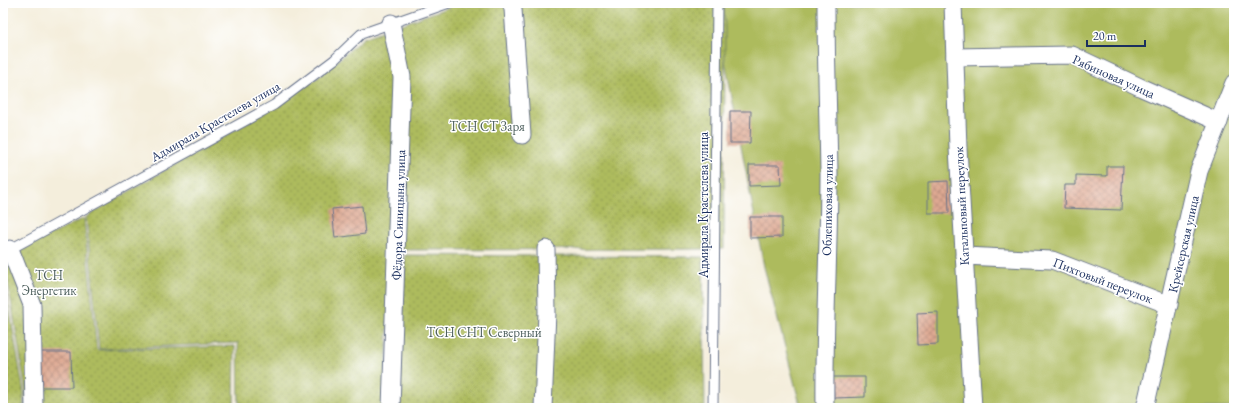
<svg xmlns="http://www.w3.org/2000/svg" width="1237" height="411" font-family="'EB Garamond',serif">
<style>
.grass{fill:#adbb5d;stroke:#64755e}
.garden{fill:url(#garden-dots);stroke:#64755e}
.building{fill:url(#building-cross-hatch)}
.lines{fill:none;stroke-linecap:round;stroke-linejoin:round}
.lane-casing{stroke:#67728a;stroke-width:11}
.street-casing{stroke:#67728a;stroke-width:19}
.lane{stroke:#fff;stroke-width:9}
.street{stroke:#fff;stroke-width:17}
.labels{text-anchor:middle;stroke-width:3;stroke-linejoin:round;paint-order:stroke}
.street-label{font-size:13px;fill:#1b2f5e;stroke:#fff}
.park-label{font-size:13px;fill:#4e605e;stroke:#fff}
</style>
<defs>
<pattern id="garden-dots" width="8" height="8" patternUnits="userSpaceOnUse"><rect width="8" height="8" fill="#adbb5d"/><path d="M2 2h.1M6 6h.1" fill="none" stroke="#8c9850" stroke-width="1.8" stroke-linecap="round"/></pattern>
<pattern id="building-cross-hatch" width="8" height="8" patternUnits="userSpaceOnUse"><rect width="8" height="8" fill="#dea992"/><path d="M0 0l8 8M0 8l8-8" fill="none" stroke="#b38a7a"/></pattern>
</defs>
<rect width="100%" height="100%" fill="#fff"/>
<filter id="ink" filterUnits="userSpaceOnUse"><feTurbulence type="fractalNoise" baseFrequency=".025" numOctaves="2"/><feDisplacementMap in="SourceGraphic" scale="8" xChannelSelector="R" yChannelSelector="G"/><feConvolveMatrix kernelMatrix="1 2 1 2 8 2 1 2 1" color-interpolation-filters="sRGB"/></filter>
<filter id="wash" filterUnits="userSpaceOnUse"><feTurbulence type="fractalNoise" baseFrequency=".012" numOctaves="4" result="noise"/><feDisplacementMap in="SourceGraphic" scale="16" xChannelSelector="R" yChannelSelector="G"/><feGaussianBlur stdDeviation="0.9" result="paint"/><feColorMatrix in="noise" values="0 0 0 0 0 0 0 0 0 0 0 0 0 0 0 0 0 1.4 0 .05"/><feComposite in="paint" operator="in"/></filter>
<g filter="url(#wash)">
<rect width="100%" height="100%" fill="#f4eedc"/>
<!-- grass -->
<path class="grass" d="M714 3H1234V408H801L764 267Z"/>
<!-- garden -->
<g class="garden">
<path d="M460 3H724L725 32 724 249 391 250 385 408H239L238 343 99 349 86 217 153 177 222 138 320 76 363 38Z"/>
<path d="M84 218 97 350 235 346 234 408H25L26 392 4 259Z"/>
<path d="M405 255 703 257 705 408H400Z"/>
<path d="M3 272 24 393 23 408H3Z"/>
</g>
<g id="blocks">
<!-- building -->
<g class="building">
<path d="M730 111H751L750 143H730Z"/>
<path d="M749 165H780L781 185 749 186Z"/>
<path d="M1107 166H1123L1121 210 1064 208 1065 185H1076V175L1107 176Z"/>
<path d="M948 181 949 213H928V182Z"/>
<path d="M362 206 365 234 335 238 332 209Z"/>
<path d="M750 217H782V237L750 238Z"/>
<path d="M938 312V344L918 345 917 313Z"/>
<path d="M34 352H71L72 387H34Z"/>
<path d="M833 377H865V397L834 398Z"/>
</g>
</g>
</g>
<g filter="url(#ink)">
<use href="#blocks" fill-opacity="0" stroke="#67728a" stroke-width="1"/>
<g class="lines">
<defs>
<g id="lane">
<path d="M7 251 274 105 334 60 361 34 449 3"/>
<path d="M713 408 717 3"/>
</g>
<g id="street">
<path d="M511 3 513 9 522 135"/>
<path d="M953 3 958 148 973 408"/>
<path d="M391 23 402 77 391 408"/>
<path d="M955 57 1072 55 1142 88 1219 122"/>
<path d="M10 249 32 305 34 408"/>
<path d="M964 256 1052 260 1169 305"/>
<path d="M543 408 547 312 546 249"/>
<path d="M825 408C824 329 829 251 829 172 828 116 826 59 826 3"/>
<path d="M1145 408 1199 171 1234 83"/>
</g>
</defs>
<!-- lane casing -->
<use href="#lane" class="lane-casing"/>
<!-- street casing -->
<use href="#street" class="street-casing"/>
<!-- lane -->
<use href="#lane" class="lane"/>
<!-- street -->
<use href="#street" class="street"/>
</g>
</g>
<g class="labels">
<!-- street labels -->
<g class="street-label">
<text transform="translate(1114 76) rotate(24)" y="5">Рябиновая улица</text>
<text transform="translate(215 121) rotate(-30)" y="5">Адмирала Крастелева улица</text>
<text transform="translate(703 205) rotate(-90)" y="5">Адмирала Крастелева улица</text>
<text transform="translate(827 205) rotate(-89)" y="5">Облепиховая улица</text>
<text transform="translate(961 206) rotate(-93)" y="5">Катальповый переулок</text>
<text transform="translate(398 215) rotate(-88)" y="5">Фёдора Синицына улица</text>
<text transform="translate(1183 244) rotate(-77)" y="5">Крейсерская улица</text>
<text transform="translate(1103 280) rotate(21)" y="5">Пихтовый переулок</text>
</g>
<!-- park labels -->
<g class="park-label">
<text x="487" y="131">ТСН СТ Заря</text>
<text x="49" y="280">ТСН<tspan x="49" dy="15">Энергетик</tspan></text>
<text x="484" y="337">ТСН СНТ Северный</text>
</g>
</g>
<!-- margin -->
<rect width="1237" height="411" fill="none" stroke="#fff" stroke-width="16"/>
<!-- scale -->
<path d="M1087 40v6h58v-6" fill="none" stroke="#1b2f5e" stroke-width="2"/>
<text x="1093" y="40" font-size="12" fill="#1b2f5e" stroke="#ffffff" stroke-width="3" paint-order="stroke">20 m</text>
</svg>
